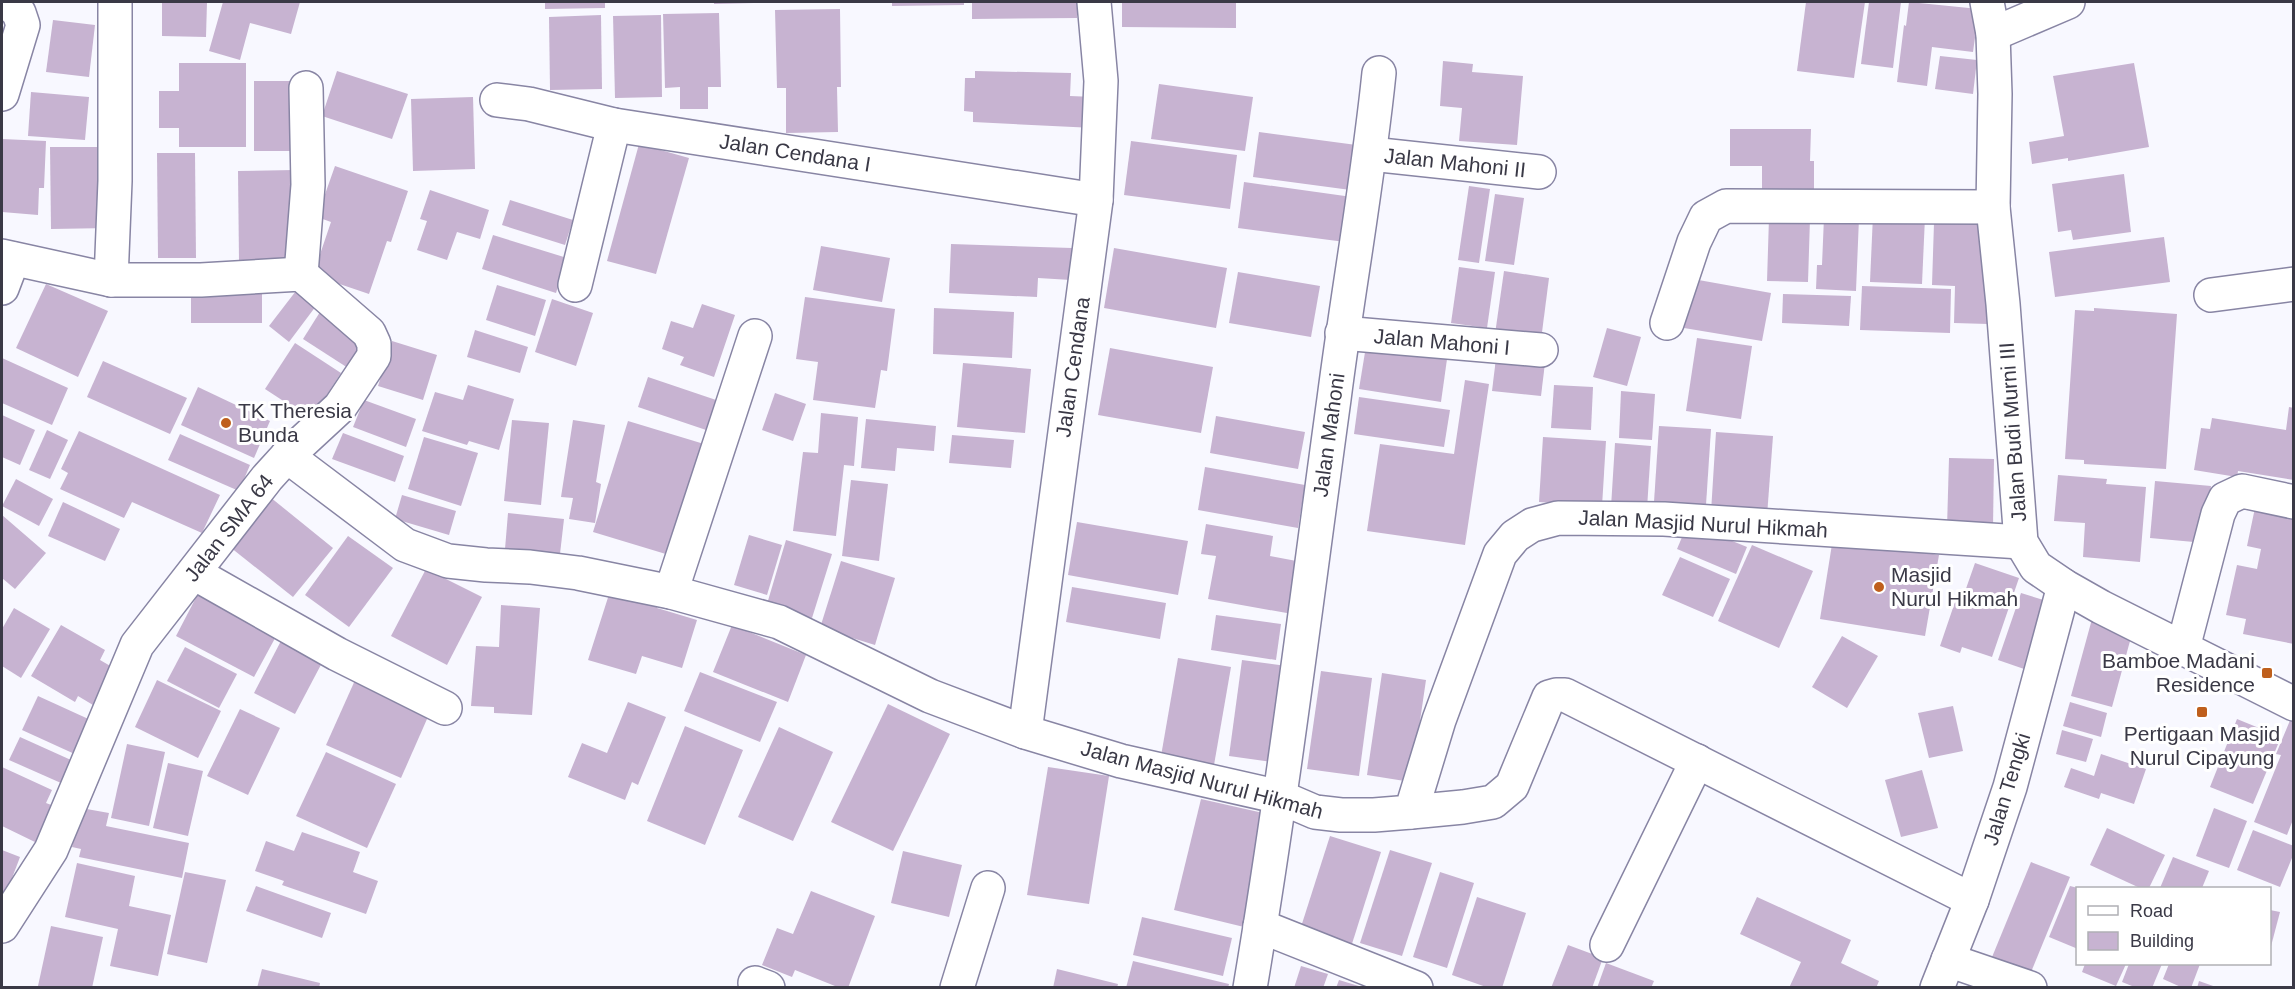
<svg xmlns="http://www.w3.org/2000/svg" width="2295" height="989" font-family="Arial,sans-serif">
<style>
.building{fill:#c7b3d1}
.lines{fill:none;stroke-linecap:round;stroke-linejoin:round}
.minor-casing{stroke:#8885a4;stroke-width:36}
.minor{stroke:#fff;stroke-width:33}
.poi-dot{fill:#bf5f1c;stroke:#fff;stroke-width:2}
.labels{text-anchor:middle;stroke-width:6;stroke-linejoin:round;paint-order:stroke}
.street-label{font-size:21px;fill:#3a3946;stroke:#fff}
.poi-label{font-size:21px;fill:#3a3946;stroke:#fff;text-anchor:start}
</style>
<rect width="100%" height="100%" fill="#f8f8ff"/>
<!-- building -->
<g class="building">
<path d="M162 2H207L206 37 162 36Z"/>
<path d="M223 2H300L291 34 250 23 240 60 209 51Z"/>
<path d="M545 2H605V8L545 9Z"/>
<path d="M714 2H754V3L714 4Z"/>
<path d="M892 2H964V5L892 6Z"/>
<path d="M972 2H1077V18L972 19Z"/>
<path d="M1122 2H1236V28L1122 27Z"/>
<path d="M1806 2H1865L1854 78 1797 71Z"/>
<path d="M1869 2H1901L1893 68 1861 64Z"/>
<path d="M1909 2 1979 9 1973 52 1932 47 1927 86 1897 82 1904 25 1906 26Z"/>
<path d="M840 9 841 87H837L838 132 786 133V88H777L775 10Z"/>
<path d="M719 13 721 87H708V109H680V87L665 88 663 14Z"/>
<path d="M601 15 602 89 550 90 549 17Z"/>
<path d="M661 15 662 97 615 98 613 16Z"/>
<path d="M53 20 95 25 89 77 46 72Z"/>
<path d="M1940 56 1977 60 1973 94 1935 89Z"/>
<path d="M1443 61 1473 64 1472 72 1523 76 1517 145 1459 141 1462 108 1440 106Z"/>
<path d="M179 63H246V147H179V128H159V91H179Z"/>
<path d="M2134 63 2149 147 2068 161V158L2032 164 2029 142 2064 136 2053 76Z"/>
<path d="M337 71 408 94 392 139 322 116Z"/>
<path d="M975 71 1071 73 1070 96 1094 97V128L973 122V112L964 111 965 78H975Z"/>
<path d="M254 81H303L304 151H254Z"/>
<path d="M1159 84 1253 97 1245 151 1151 139Z"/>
<path d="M31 92 89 97 85 140 28 136Z"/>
<path d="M473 97 475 169 413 171 411 99Z"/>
<path d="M1730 129H1811L1810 161H1814V195L1762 194V166H1730Z"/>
<path d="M1259 132 1364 146 1358 191 1253 177Z"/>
<path d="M2 139 46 141 44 188H39L38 215 2 212Z"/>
<path d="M1131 141 1237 155 1230 209 1124 195Z"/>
<path d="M639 144 689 158 656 274 607 261Z"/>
<path d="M50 147H109L110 228 51 229Z"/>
<path d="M157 153H195L196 258H158Z"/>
<path d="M335 166 408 191 391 242 387 241 369 294 313 275 331 222 317 217Z"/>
<path d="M294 170 295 261H239L238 171Z"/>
<path d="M2124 174 2131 232 2073 240 2071 230 2058 232 2052 184Z"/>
<path d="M1244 182 1352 197 1345 242 1238 228Z"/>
<path d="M1469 186 1490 189 1479 263 1458 260Z"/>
<path d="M430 190 489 210 480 239 457 232 447 260 417 250 427 221 420 219Z"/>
<path d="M1495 194 1524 198 1514 265 1485 261Z"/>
<path d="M510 200 573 220 565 245 502 225Z"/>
<path d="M1873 215 1925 217 1922 284 1870 282Z"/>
<path d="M1769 217 1810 219 1808 282 1767 281Z"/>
<path d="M1824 217 1859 218 1856 291 1816 289 1817 265H1822Z"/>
<path d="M1934 223 1986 224 1990 274 1988 324 1954 323 1955 286 1932 285Z"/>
<path d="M493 235 567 258 556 293 482 269Z"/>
<path d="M2164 237 2170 282 2055 297 2049 252Z"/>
<path d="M951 244 1072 248 1071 280 1038 278 1037 297 949 293Z"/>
<path d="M821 246 890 258 882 302 813 290Z"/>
<path d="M1114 248 1227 268 1216 328 1104 308Z"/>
<path d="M1459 267 1495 272 1487 328 1451 323Z"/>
<path d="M1504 271 1549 278 1541 340 1495 334Z"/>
<path d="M1238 272 1320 286 1311 337 1229 323Z"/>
<path d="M1693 279 1771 293 1762 341 1684 328Z"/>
<path d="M46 284 108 311 78 377 16 348Z"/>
<path d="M497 285 546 300 535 336 486 320Z"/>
<path d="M1862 286 1951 289 1950 333 1860 330Z"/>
<rect x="191" y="287" width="71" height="36"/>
<path d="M299 287 319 302 289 342 269 326Z"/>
<path d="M1783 294 1851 296 1849 326 1782 323Z"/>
<path d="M805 297 895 309 887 371 881 370 875 408 813 400 818 362 796 359Z"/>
<path d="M552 299 593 313 576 366 535 352Z"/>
<path d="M702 304 735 315 714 377 680 365 684 357 662 349 671 321 693 328Z"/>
<path d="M934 308 1014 312 1012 358 933 354Z"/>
<path d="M2094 308 2177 314 2166 469 2084 464V460L2065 459 2075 310 2094 311Z"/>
<path d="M320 312 365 341 348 368 303 339Z"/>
<path d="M1607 328 1641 337 1627 386 1593 377Z"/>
<path d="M475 330 528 347 520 373 467 357Z"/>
<path d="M1697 338 1752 346 1741 419 1686 411Z"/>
<path d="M1367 340 1448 352 1441 402 1359 389Z"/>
<path d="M392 341 437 355 423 400 378 386Z"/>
<path d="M295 343 341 373 311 419 265 389Z"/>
<path d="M1110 348 1213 367 1201 433 1098 415Z"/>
<path d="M2 358 68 388 52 425 2 403Z"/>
<path d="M1496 358 1545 363 1541 396 1492 391Z"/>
<path d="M103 361 187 398 170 434 87 397Z"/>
<path d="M963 363 1031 369 1025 433 957 427Z"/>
<path d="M648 377 722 402 712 432 638 407Z"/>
<path d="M1465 380 1489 384 1465 545 1367 531 1380 444 1454 454Z"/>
<path d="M468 385 514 399 499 450 469 441 467 445 422 431 435 392 463 400Z"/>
<path d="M1554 385 1593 387 1591 430 1551 428Z"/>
<path d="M198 387 270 421 254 458 181 425Z"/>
<path d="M1621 391 1655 394 1652 440 1619 438Z"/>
<path d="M775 393 806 404 793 441 762 430Z"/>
<path d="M1359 397 1450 410 1444 447 1354 434Z"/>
<path d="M364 400 416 419 406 447 353 427Z"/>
<path d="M2289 407 2294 408V480L2238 471 2237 477 2194 470 2201 428 2210 429 2212 418 2286 430Z"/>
<path d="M821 413 858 417 854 466 844 465 836 536 793 531 803 452 818 453Z"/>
<path d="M2 415 35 430 20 465 2 457Z"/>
<path d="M1216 416 1305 432 1298 469 1210 453Z"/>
<path d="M866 419 936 426 934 451 897 448 895 471 861 468Z"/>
<path d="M512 420 549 423 541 505 504 501Z"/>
<path d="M573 420 605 425 596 482 601 484 595 523 569 519 573 498 561 497Z"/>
<path d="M628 421 714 447 679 558 593 532Z"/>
<path d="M1659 426 1711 429 1706 505 1654 502Z"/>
<path d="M47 430 68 440 50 479 29 470Z"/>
<path d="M79 431 220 495 202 533 132 502 124 518 60 489 68 473 61 469Z"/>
<path d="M1716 432 1773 436 1767 516 1711 512Z"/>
<path d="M343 433 404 456 395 482 332 459Z"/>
<path d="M180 434 250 465 239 491 168 460Z"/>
<path d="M952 435 1014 440 1011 468 949 463Z"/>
<path d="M424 437 478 453 461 506 408 489Z"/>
<path d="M1543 437 1606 441 1602 506 1539 502Z"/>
<path d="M1615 443 1651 446 1647 509 1611 507Z"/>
<path d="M1949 458 1994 459 1993 528H1947Z"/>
<path d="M1205 467 1305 485 1298 528 1198 510Z"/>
<path d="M2058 475 2107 479 2106 484 2146 487 2140 562 2083 557 2085 523 2054 521Z"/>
<path d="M16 479 53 499 39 526 2 506Z"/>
<path d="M851 480 888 484 879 561 842 556Z"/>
<path d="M2155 481 2211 486 2205 543 2150 538Z"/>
<path d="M402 495 456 511 449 535 395 519Z"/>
<path d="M270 497 333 548 293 597 230 547Z"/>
<path d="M63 502 120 529 105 561 48 536Z"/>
<path d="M2256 503 2294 504V644L2243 634 2246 619 2226 615 2237 565 2257 569 2261 549 2247 546Z"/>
<path d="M508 513 564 519 560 554 505 549Z"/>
<path d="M2 515 46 553 15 589 2 578Z"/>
<path d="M1077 522 1188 541 1178 595 1068 575Z"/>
<path d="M1688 523 1747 547 1736 574 1677 549Z"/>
<path d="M1206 524 1273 536 1270 556 1307 563 1298 615 1208 599 1216 556 1201 554Z"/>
<path d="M749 535 782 545 767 595 734 585Z"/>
<path d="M348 536 393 568 349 627 305 595Z"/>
<path d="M1833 538 1939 555 1925 636 1820 619Z"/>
<path d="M786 540 832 554 812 618 767 604Z"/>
<path d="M1752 545 1813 571 1779 648 1718 621Z"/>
<path d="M1680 557 1730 579 1713 617 1662 595Z"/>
<path d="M841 561 895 578 875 645 820 628Z"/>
<path d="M1975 563 2019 578 1992 657 1962 647 1960 653 1940 646 1956 599 1962 600Z"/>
<path d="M426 569 482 597 447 665 391 636Z"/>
<path d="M612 585 660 600 657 608 697 620 682 668 642 656 636 674 588 660Z"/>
<path d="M1072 587 1166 603 1160 639 1066 622Z"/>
<path d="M201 588 280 629 254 677 176 636Z"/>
<path d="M2021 593 2050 602 2027 670 1998 660Z"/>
<path d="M501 605 540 608 532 715 494 713V707L471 706 476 646 499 647Z"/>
<path d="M14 608 50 629 21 678 2 666V629Z"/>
<path d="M1216 615 1281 624 1276 660 1211 650Z"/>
<path d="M2092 619 2133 630 2112 707 2071 696Z"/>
<path d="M61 625 105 650 100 660 119 671 98 708 78 696 75 702 31 676Z"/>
<path d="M732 625 806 655 788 702 713 672Z"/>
<path d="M1842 636 1878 656 1847 708 1812 687Z"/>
<path d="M283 637 324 659 295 714 254 693Z"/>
<path d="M185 647 237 674 219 708 167 681Z"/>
<path d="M1178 658 1231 667 1214 765 1161 756Z"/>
<path d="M1242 660 1294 667 1279 763 1229 756Z"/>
<path d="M1321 671 1372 678 1359 776 1307 769Z"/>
<path d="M700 672 777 702 760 742 684 711Z"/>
<path d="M1382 673 1426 680 1411 782 1367 775Z"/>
<path d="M356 678 431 710 401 778 326 745Z"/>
<path d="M157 680 221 711 198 758 135 727Z"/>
<path d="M38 696 95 722 79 756 22 730Z"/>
<path d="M628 702 666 717 638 785 632 782 625 800 568 777 582 743 607 753Z"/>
<path d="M2070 702 2107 713 2101 737 2063 726Z"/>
<path d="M888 704 950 734 893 851 831 822Z"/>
<path d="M1953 706 1963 751 1929 758 1918 713Z"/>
<path d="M240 709 280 728 248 795 207 776Z"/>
<path d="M2294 711V817L2287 835 2254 822 2281 755 2276 754Z"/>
<path d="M2237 719 2281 737 2253 804 2210 787Z"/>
<path d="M685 726 743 750 705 845 647 821Z"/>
<path d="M779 727 833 752 793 841 738 817Z"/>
<path d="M2062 730 2093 739 2086 762 2056 754Z"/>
<path d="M20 737 71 760 61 783 9 760Z"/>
<path d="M127 744 165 752 149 826 111 818Z"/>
<path d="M326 752 396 784 367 848 296 816Z"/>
<path d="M2101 754 2146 769 2134 804 2101 793 2099 799 2064 787 2071 768 2094 776Z"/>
<path d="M168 763 203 771 188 836 153 828Z"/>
<path d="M2 767 52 790 46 803 54 806 37 843 2 826Z"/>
<path d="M1048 767 1109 776 1089 904 1027 895Z"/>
<path d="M1922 770 1938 828 1901 837 1885 780Z"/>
<path d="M1201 799 1272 815 1244 927 1174 910Z"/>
<path d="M81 808 109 813 106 826 189 843 182 878 79 857 81 849 72 847Z"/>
<path d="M2214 808 2247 821 2229 868 2196 856Z"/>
<path d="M2107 828 2165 855 2149 888H2140L2090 865Z"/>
<path d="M2253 830 2294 846V853L2280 887 2237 870Z"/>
<path d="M302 832 360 852 353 872 378 881 366 914 282 885 284 881 255 871 266 841 294 851Z"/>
<path d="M1330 836 1381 852 1351 947 1300 930Z"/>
<path d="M2 850 20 857 3 902H2Z"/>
<path d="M1390 850 1432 863 1402 956 1360 943Z"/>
<path d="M903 851 962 865 949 917 891 903Z"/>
<path d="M2173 857 2209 871 2202 888H2160Z"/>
<path d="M2031 862 2070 877 2029 977 1990 962Z"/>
<path d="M77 863 135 876 129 906 171 915 158 976 110 966 118 929 65 917Z"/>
<path d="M185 872 226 880 207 963 167 954Z"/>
<path d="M1440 872 1474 883 1447 968 1413 957Z"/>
<path d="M256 886 331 913 322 938 246 911Z"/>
<path d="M2070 886 2078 888V949L2049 937Z"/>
<path d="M811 891 875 916 848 988H840L795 970 792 977 762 965 777 928 793 934Z"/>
<path d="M1477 897 1526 913 1502 988H1489L1452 975Z"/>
<path d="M1757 897 1851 940 1841 963 1879 981 1876 988H1789L1801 962 1740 934Z"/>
<path d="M2270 910 2280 912 2270 950Z"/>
<path d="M1142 917 1232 938 1223 976 1133 955Z"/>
<path d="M51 926 103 937 92 988 38 986Z"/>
<path d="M1568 945 1603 958 1592 988H1551Z"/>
<path d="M1133 961 1229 984 1228 988H1126Z"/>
<path d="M1606 963 1654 981 1651 988H1597Z"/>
<path d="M2085 964H2126L2116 986 2082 972Z"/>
<path d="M2129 964H2162L2152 988H2137L2122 982Z"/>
<path d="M2169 964H2200L2191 988H2183L2163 979Z"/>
<path d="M1301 966 1328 974 1323 988H1294Z"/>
<path d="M262 969 320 983 319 988H257Z"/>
<path d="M1057 969 1118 984 1117 988H1053Z"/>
<path d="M1339 980 1362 987V988H1336Z"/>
<path d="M2199 981 2216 987V988H2197Z"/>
</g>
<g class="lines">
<defs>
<g id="minor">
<path d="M1987 2 1993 34 1995 94 1993 207 2003 304 2021 542 2036 567 2064 586 2101 607 2294 704"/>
<path d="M1993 34 2068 2"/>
<path d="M2 94 23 25 19 13 10 4 11 2"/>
<path d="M497 100 529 104 614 125 1096 200"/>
<path d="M1371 154 1539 172"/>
<path d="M2 256 111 280H201L301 274 369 333 374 344V356L340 407 287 456 267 478 137 645 51 850 2 926"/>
<path d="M301 274 308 185 306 88"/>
<path d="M111 280 115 181V2"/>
<path d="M575 285 614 125"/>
<path d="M2 288 13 259"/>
<path d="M2211 295 2294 284"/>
<path d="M1667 323 1694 242 1706 217 1726 206 1993 207"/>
<path d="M1342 333 1541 350"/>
<path d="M287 456 405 545 448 561 486 565 530 567 578 573 671 592 779 622 930 696 1025 732 1121 761 1280 797 1315 812 1341 815H1374L1411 812 1439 720 1500 554 1515 536 1532 525 1558 518 1664 519 2021 542"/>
<path d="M194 573 337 654 445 708"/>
<path d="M671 592 755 336"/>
<path d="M2183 648 2218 514 2225 499 2242 491 2294 502"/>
<path d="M1025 732 1096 200 1101 81 1094 2"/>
<path d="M1411 812 1463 807 1493 802 1512 786 1549 697 1556 695H1565L1972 900"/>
<path d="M1260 926 1416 988"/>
<path d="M1607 945 1697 761"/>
<path d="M1948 960 2030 988"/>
<path d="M755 983 768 988"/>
<path d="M957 988 988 888"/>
<path d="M1250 988C1283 792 1307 595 1334 399 1348 290 1368 182 1379 73"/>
<path d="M1937 988 1972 900 2010 787 2064 586"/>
</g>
</defs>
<!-- minor casing -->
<use href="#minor" class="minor-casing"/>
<!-- minor -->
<use href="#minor" class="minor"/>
</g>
<!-- markers -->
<g class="poi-dot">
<circle cx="226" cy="423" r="6"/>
<circle cx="1879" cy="587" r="6"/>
<rect x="2261" y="667" width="12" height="12" rx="3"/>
<rect x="2196" y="706" width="12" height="12" rx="3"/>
</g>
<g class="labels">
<!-- street labels -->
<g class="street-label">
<text transform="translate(795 153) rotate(9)" y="7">Jalan Cendana I</text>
<text transform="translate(1455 163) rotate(6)" y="7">Jalan Mahoni II</text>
<text transform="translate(1442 342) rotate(5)" y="7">Jalan Mahoni I</text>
<text transform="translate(1073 367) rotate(-82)" y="7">Jalan Cendana</text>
<text transform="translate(2013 432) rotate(-94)" y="7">Jalan Budi Murni III</text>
<text transform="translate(1329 435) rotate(-82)" y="7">Jalan Mahoni</text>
<text transform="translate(1703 524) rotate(3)" y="7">Jalan Masjid Nurul Hikmah</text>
<text transform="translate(229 528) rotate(-52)" y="7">Jalan SMA 64</text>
<text transform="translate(1202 780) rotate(15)" y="7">Jalan Masjid Nurul Hikmah</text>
<text transform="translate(2007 789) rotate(-73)" y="7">Jalan Tengki</text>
</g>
<!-- poi labels -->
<g class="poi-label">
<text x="238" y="418">TK Theresia<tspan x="238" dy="24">Bunda</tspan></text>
<text x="1891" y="582">Masjid<tspan x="1891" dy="24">Nurul Hikmah</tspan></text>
<text x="2255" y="668" text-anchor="end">Bamboe Madani<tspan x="2255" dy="24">Residence</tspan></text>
<text x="2202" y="741" text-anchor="middle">Pertigaan Masjid<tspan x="2202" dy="24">Nurul Cipayung</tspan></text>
</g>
</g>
<!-- border -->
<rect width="2295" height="989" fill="none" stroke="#3a3946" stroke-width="6"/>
<!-- legend -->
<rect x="2076" y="887" width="195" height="78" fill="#ffffff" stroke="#b0b0b5" stroke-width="1.5"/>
<rect x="2088" y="906" width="30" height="9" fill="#ffffff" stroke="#b0b0b5" stroke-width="1.5"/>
<text x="2130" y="917" font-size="18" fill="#3a3946">Road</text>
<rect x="2088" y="932" width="30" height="18" fill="#c7b3d1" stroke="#b0b0b5" stroke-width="1.5"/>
<text x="2130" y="947" font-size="18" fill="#3a3946">Building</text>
</svg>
